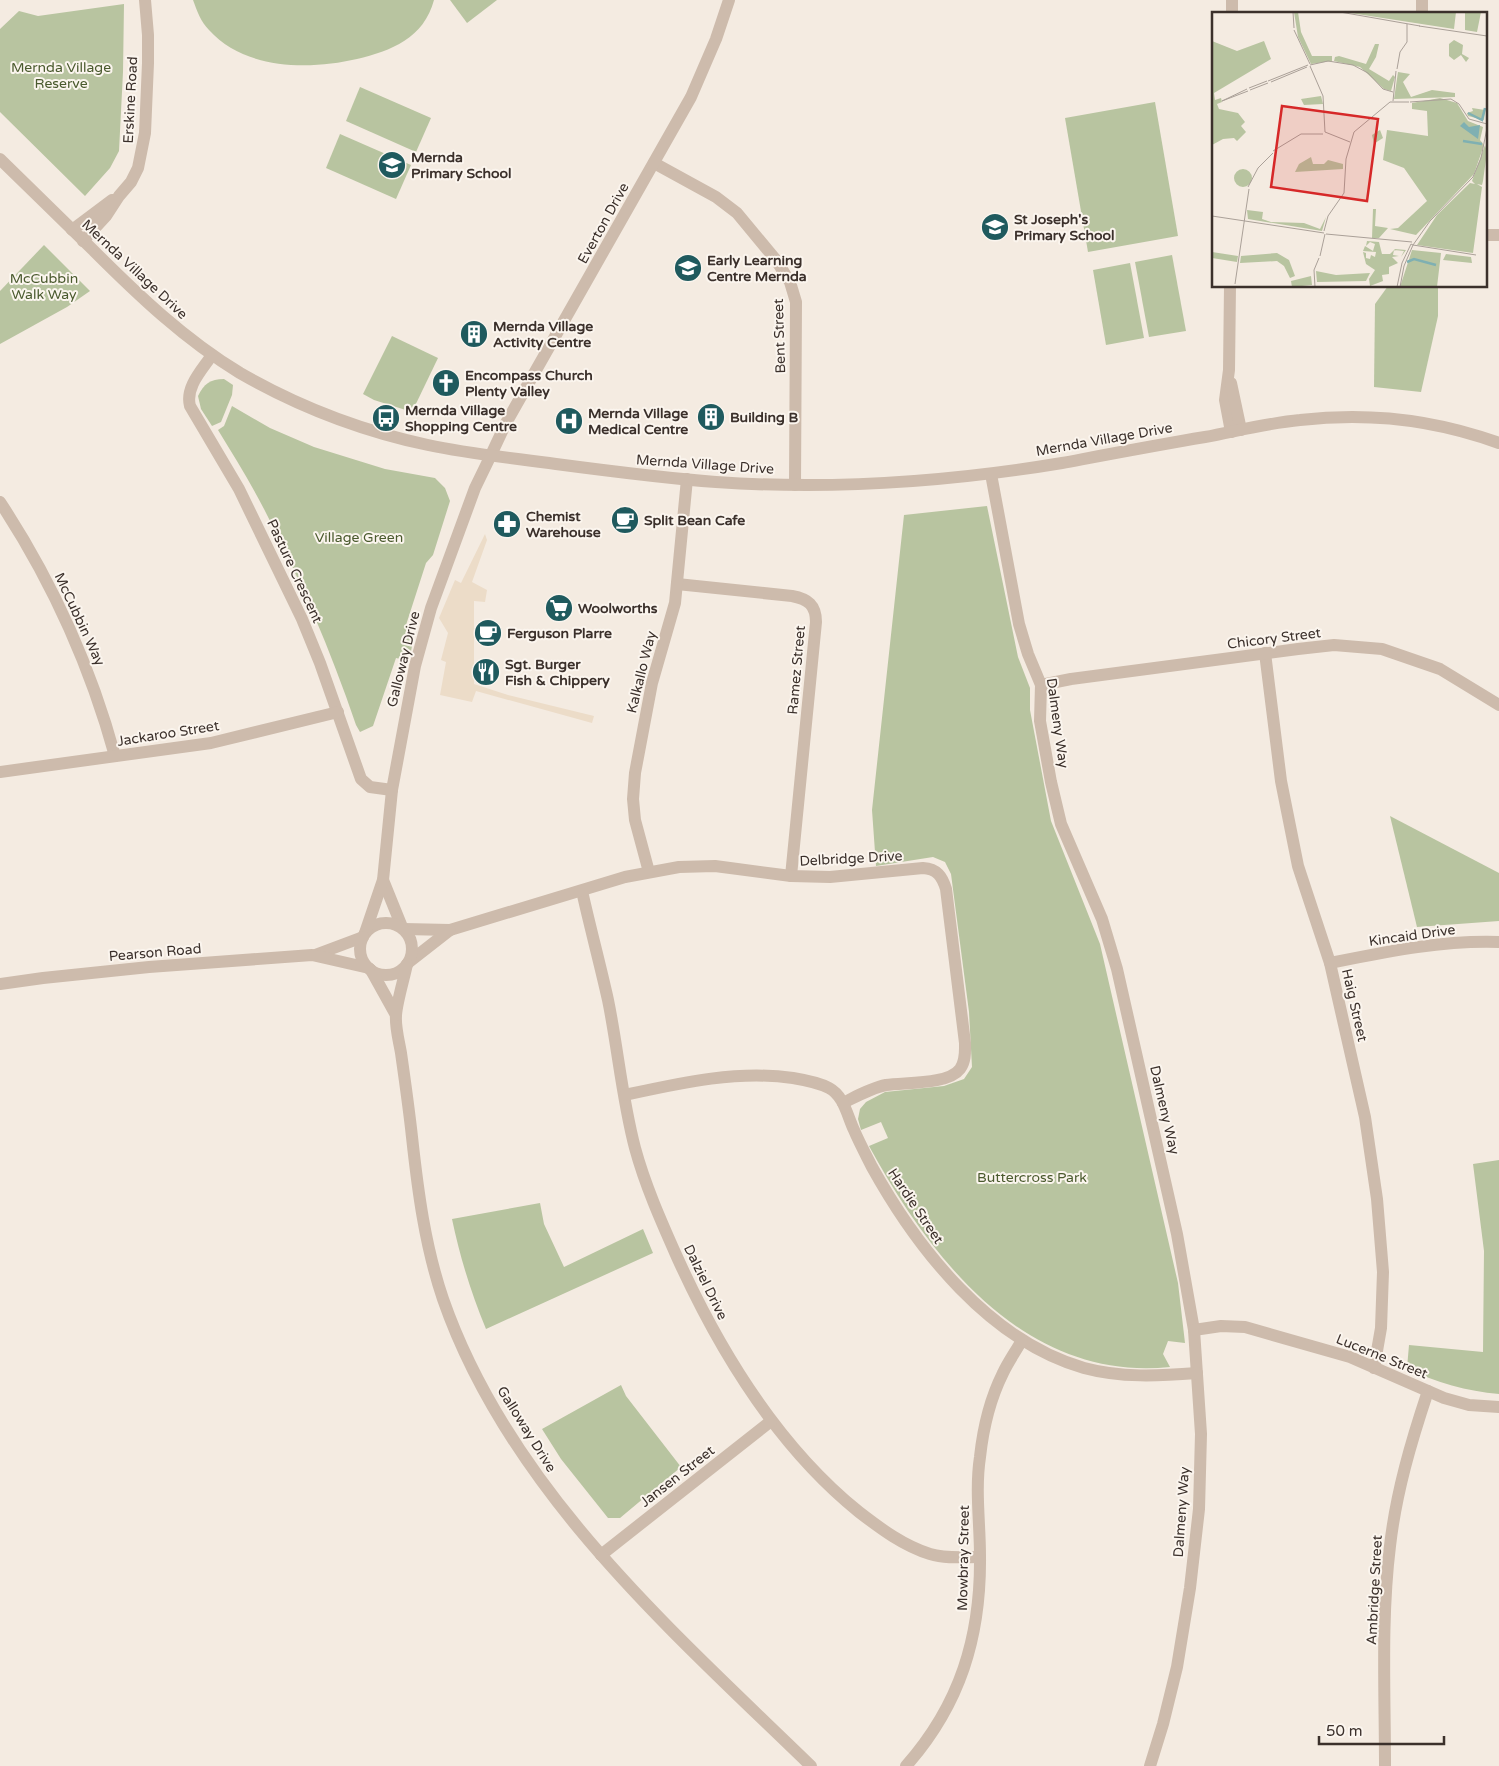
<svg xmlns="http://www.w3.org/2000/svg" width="1499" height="1766" font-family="'Varela Round',sans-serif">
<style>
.green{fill:#b8c4a0}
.plaza{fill:#ecdcc8}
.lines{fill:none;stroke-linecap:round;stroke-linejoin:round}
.minor{stroke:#cdbbac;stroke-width:12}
.tertiary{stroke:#cdbbac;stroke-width:12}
.labels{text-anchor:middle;stroke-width:4;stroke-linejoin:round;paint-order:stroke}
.park-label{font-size:14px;fill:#4a5a2e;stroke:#fbf5ee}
.street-label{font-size:14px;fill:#3b302b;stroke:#fbf5ee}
.poi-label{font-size:14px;font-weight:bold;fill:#3b302b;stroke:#fbf5ee;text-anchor:start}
.inset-river{fill:none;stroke:#7fb0b2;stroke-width:2.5}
.inset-road{fill:none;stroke:#aaa098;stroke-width:1}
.view{fill:#d62828;fill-opacity:0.15;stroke:#d62828;stroke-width:2.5}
.inset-edge{fill:none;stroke:#3b302b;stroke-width:2.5}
</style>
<rect width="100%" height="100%" fill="#f4ebe1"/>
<!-- green -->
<g class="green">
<path d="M193 0H434C424 38 391 51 357 59 309 70 245 70 209 30 201 22 197 11 193 0Z"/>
<path d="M450 0H497L467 23Z"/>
<path d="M124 4 123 72 119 151 110 168 85 196 0 112V29L19 11 38 16Z"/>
<path d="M360 87 431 118 416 152 346 121Z"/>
<path d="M1155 102 1178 236 1088 252 1065 118Z"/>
<path d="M340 134 411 165 396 199 326 168Z"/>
<path d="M44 245 90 291 67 307 0 344V291Z"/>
<path d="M1172 255 1186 331 1149 337 1135 262Z"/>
<path d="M1130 263 1144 338 1106 345 1093 270Z"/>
<path d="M1388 286H1438V316L1421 392 1374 387 1375 304Z"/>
<path d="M392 336 438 358 412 412 374 400 363 394Z"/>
<path d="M224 379 233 385 232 395 221 422 212 426 201 409 198 396C204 384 210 379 224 379Z"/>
<path d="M232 406 270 428 314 447 385 469 435 478 445 488 450 501 433 555 426 563 406 625 414 636 409 661 396 658 373 726 360 732 356 725C331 651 300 579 264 509 250 482 234 456 218 430L224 426Z"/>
<path d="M987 506 1018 657 1030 688V710L1051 821 1100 944 1178 1283 1185 1343 1168 1341 1163 1354 1170 1367C1026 1382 931 1260 869 1146L888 1138 881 1122 861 1130 858 1119 860 1109 866 1102 885 1092 944 1086 964 1079 972 1067 969 1012 951 874 945 862 933 857 876 866 872 810 904 515Z"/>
<path d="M1390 816 1499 873V921L1417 927Z"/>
<path d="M1499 1160V1394C1467 1391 1436 1383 1407 1368L1409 1345 1483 1352 1484 1251 1473 1164Z"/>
<path d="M540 1203 544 1224 564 1267 643 1229 653 1253 486 1329C471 1293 460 1257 452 1219Z"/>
<path d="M621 1385 626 1396 681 1467 620 1518H608L561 1459 542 1429Z"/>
</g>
<!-- plaza -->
<path class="plaza" d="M485 534 487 540 472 582 487 590 485 602 474 601V684L508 695 594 716 592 723 476 691 472 702 440 695 446 662 441 660 448 633 439 618 455 580 461 583Z"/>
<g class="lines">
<!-- minor -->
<g class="minor">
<path d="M1232 14V0"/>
<path d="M1422 14V0"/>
<path d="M654 163 716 197 737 213 776 260 790 282 796 302 795 485"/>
<path d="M72 230 112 200"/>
<path d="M1485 235H1499"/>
<path d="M83 241 106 216 119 196 131 182 138 168 145 133 148 63V35L145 0"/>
<path d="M1230 286 1229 370 1225 400 1231 432"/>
<path d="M212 355C202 370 185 387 190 406L239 489 302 619 320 663 361 779 370 787 392 790"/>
<path d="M1231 383 1241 430"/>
<path d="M491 455 506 423 691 97 716 39 729 0"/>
<path d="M991 474 1019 624 1028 654 1041 685 1040 721 1051 782 1061 824 1102 919 1117 969 1177 1234 1194 1330 1201 1434 1199 1509 1190 1588 1177 1667 1163 1724 1150 1766"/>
<path d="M0 502C52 581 90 665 115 756"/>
<path d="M677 584 792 596C808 599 816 605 816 622L791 876"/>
<path d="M1265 653 1281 781 1298 866 1330 963 1365 1117 1377 1199 1383 1272 1381 1328 1374 1368"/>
<path d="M1041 685 1071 679 1298 649 1334 645 1382 649 1440 669 1499 705"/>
<path d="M0 772 211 743 338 712"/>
<path d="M649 872 635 820 633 799 635 773 652 683 675 603 687 479"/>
<path d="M582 891C590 927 600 964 608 1000 618 1049 622 1099 635 1148 645 1185 661 1221 677 1257 720 1352 777 1446 859 1512 881 1529 904 1546 930 1554 946 1559 964 1557 980 1557"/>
<path d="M404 929 450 930 625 877 679 867 715 866 791 876 830 877 923 868C937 869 942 876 946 889L965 1043C965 1051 966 1061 960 1069 948 1085 905 1082 886 1085 871 1088 857 1096 843 1103"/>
<path d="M409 962 450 930"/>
<path d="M1330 963C1385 952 1442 940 1499 942"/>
<path d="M625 1095C680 1083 736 1070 793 1078 805 1080 818 1082 829 1088 844 1096 847 1115 854 1130 859 1142 866 1155 872 1167 918 1250 990 1341 1084 1368 1121 1378 1159 1376 1197 1373"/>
<path d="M1194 1330 1221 1326 1245 1327 1350 1357 1444 1398 1469 1405 1499 1407"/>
<path d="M601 1555 771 1421"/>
<path d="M906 1766C960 1705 981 1637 980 1556 980 1523 975 1490 980 1457 983 1429 990 1399 1003 1373 1008 1362 1016 1351 1022 1340"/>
<path d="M1385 1766C1385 1693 1381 1619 1390 1546 1396 1493 1411 1442 1428 1391"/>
</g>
<!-- tertiary -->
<g class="tertiary">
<path d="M0 159C31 189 61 219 92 249 138 295 184 339 240 373 299 407 362 431 428 445 470 454 513 458 556 464 609 471 662 478 716 482 832 490 948 482 1062 463 1110 454 1157 445 1205 437 1237 431 1268 423 1300 420 1368 412 1436 420 1499 443"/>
<path d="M383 880 402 927"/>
<circle cx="386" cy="949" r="26"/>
<path d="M365 933 383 880 392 790 415 666 431 608 475 488 491 455"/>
<path d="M315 955 363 937"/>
<path d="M407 964C404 979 397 1001 396 1015 395 1027 399 1041 401 1053 405 1081 409 1109 412 1137 418 1192 425 1246 443 1299 509 1489 671 1630 811 1766"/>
<path d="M371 970 396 1015"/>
<path d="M0 984 43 978 149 967 312 955 369 968"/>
</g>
</g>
<!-- icons -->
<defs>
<symbol id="school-disc" viewBox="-11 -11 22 22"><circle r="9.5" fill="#1f5a5e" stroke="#fbf5ee"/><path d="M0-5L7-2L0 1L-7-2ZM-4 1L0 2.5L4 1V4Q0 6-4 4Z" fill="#fff"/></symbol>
<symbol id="building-disc" viewBox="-11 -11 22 22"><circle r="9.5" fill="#1f5a5e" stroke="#fbf5ee"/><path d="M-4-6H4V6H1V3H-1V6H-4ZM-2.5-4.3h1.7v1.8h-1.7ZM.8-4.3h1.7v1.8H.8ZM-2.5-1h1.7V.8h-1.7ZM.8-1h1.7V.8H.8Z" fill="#fff"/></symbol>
<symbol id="church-disc" viewBox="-11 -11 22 22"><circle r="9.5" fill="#1f5a5e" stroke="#fbf5ee"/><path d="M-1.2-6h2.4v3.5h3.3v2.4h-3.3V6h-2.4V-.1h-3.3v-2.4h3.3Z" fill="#fff"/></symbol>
<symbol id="bus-disc" viewBox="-11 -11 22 22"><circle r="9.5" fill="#1f5a5e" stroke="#fbf5ee"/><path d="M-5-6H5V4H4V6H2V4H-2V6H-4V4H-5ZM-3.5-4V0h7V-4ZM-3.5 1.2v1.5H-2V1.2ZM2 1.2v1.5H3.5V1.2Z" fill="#fff"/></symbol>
<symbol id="hospital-disc" viewBox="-11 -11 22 22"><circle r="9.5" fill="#1f5a5e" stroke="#fbf5ee"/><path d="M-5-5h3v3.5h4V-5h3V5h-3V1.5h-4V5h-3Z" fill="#fff"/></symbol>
<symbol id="cafe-disc" viewBox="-11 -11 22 22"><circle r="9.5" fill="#1f5a5e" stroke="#fbf5ee"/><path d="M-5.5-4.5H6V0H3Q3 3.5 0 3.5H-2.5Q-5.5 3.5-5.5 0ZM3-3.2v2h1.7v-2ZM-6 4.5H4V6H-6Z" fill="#fff"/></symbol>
<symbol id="pharmacy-disc" viewBox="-11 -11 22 22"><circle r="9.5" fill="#1f5a5e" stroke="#fbf5ee"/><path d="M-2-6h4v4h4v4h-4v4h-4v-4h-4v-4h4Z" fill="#fff"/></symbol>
<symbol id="supermarket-disc" viewBox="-11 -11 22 22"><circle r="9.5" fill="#1f5a5e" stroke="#fbf5ee"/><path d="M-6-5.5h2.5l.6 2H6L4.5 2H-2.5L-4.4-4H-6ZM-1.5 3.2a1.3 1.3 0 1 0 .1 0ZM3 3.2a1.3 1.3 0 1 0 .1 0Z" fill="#fff"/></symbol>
<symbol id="restaurant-disc" viewBox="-11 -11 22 22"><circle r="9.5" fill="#1f5a5e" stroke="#fbf5ee"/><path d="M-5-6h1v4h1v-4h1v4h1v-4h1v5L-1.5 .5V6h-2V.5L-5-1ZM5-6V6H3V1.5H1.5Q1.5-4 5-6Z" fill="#fff"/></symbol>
</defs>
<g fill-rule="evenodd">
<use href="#school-disc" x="376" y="149" width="32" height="32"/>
<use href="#school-disc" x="979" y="211" width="32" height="32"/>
<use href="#school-disc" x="672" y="252" width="32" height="32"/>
<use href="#building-disc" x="458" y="318" width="32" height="32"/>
<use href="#church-disc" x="430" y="367" width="32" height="32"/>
<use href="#building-disc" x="695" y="401" width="32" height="32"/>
<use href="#bus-disc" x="370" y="402" width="32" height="32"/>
<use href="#hospital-disc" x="553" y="405" width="32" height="32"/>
<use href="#cafe-disc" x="609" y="504" width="32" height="32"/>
<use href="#pharmacy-disc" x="491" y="508" width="32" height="32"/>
<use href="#supermarket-disc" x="543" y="592" width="32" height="32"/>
<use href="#cafe-disc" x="472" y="617" width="32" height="32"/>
<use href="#restaurant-disc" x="470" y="656" width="32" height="32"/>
</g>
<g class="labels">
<!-- park labels -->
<g class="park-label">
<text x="61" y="72">Mernda Village<tspan x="61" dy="16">Reserve</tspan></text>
<text x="44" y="283">McCubbin<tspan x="44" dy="16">Walk Way</tspan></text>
<text x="359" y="542">Village Green</text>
<text x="1032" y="1182">Buttercross Park</text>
</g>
<!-- street labels -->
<g class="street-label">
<text transform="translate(130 100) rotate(-87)" y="5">Erskine Road</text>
<text transform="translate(603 223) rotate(-61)" y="5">Everton Drive</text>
<text transform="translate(135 269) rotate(43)" y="5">Mernda Village Drive</text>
<text transform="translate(779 336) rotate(-92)" y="5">Bent Street</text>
<text transform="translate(1104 439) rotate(-10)" y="5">Mernda Village Drive</text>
<text transform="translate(705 464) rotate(4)" y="5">Mernda Village Drive</text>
<text transform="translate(295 571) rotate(65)" y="5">Pasture Crescent</text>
<text transform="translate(80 619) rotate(65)" y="5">McCubbin Way</text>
<text transform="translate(1274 638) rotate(-7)" y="5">Chicory Street</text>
<text transform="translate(403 659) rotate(-76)" y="5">Galloway Drive</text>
<text transform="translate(796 670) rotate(-85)" y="5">Ramez Street</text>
<text transform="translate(641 672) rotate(-76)" y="5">Kalkallo Way</text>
<text transform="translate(1058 723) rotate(82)" y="5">Dalmeny Way</text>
<text transform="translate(168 733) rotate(-9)" y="5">Jackaroo Street</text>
<text transform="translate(851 858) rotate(-3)" y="5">Delbridge Drive</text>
<text transform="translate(1412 935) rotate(-8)" y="5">Kincaid Drive</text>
<text transform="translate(155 952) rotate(-5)" y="5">Pearson Road</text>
<text transform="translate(1355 1005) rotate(77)" y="5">Haig Street</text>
<text transform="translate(1165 1110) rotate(77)" y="5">Dalmeny Way</text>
<text transform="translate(916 1206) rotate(56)" y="5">Hardie Street</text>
<text transform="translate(706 1282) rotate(64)" y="5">Dalziel Drive</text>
<text transform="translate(1382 1356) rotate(22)" y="5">Lucerne Street</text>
<text transform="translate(527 1429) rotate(58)" y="5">Galloway Drive</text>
<text transform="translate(677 1476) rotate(-38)" y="5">Jansen Street</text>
<text transform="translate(1181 1512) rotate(-86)" y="5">Dalmeny Way</text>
<text transform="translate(963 1558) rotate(-89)" y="5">Mowbray Street</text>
<text transform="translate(1374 1590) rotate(-87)" y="5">Ambridge Street</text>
</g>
<!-- poi labels -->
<g class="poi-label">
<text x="411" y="162">Mernda<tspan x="411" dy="16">Primary School</tspan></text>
<text x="1014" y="224">St Joseph's<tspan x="1014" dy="16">Primary School</tspan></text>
<text x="707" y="265">Early Learning<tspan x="707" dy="16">Centre Mernda</tspan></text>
<text x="493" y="331">Mernda Village<tspan x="493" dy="16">Activity Centre</tspan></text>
<text x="465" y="380">Encompass Church<tspan x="465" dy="16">Plenty Valley</tspan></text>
<text x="405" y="415">Mernda Village<tspan x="405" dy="16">Shopping Centre</tspan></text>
<text x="588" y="418">Mernda Village<tspan x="588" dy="16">Medical Centre</tspan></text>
<text x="730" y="422">Building B</text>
<text x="526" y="521">Chemist<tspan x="526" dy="16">Warehouse</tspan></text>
<text x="644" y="525">Split Bean Cafe</text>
<text x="578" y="613">Woolworths</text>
<text x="507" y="638">Ferguson Plarre</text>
<text x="505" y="669">Sgt. Burger<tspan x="505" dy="16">Fish &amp; Chippery</tspan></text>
</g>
</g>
<!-- overview -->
<g transform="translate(1212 12)">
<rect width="275" height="275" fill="#f4ebe1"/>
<path d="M82 0H86L89 20 100 44H120V49L99 52 86 25ZM132 0H244L242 17ZM253 0H269L265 20 253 18ZM242 28 251 33 250 42 257 46 254 50 249 43 242 48 237 44V32ZM0 29 25 39 52 29 59 47 2 81 3 88 9 86 10 90 5 92 7 97 26 101 33 110 29 114 34 120 25 129 22 126 11 127 0 133ZM163 32H167L164 45 157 57 177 69 181 63 183 65 179 79 172 77 148 55 122 49 123 45 127 44 154 52ZM186 60 198 62 191 70 199 85 220 78 243 81V85L182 87ZM109 84 111 92 92 93 89 87ZM228 86 245 91 256 109 271 115 268 128 272 133 262 162 204 223 178 217 186 216 215 189 192 156 171 148 175 118 216 124 215 99 200 97V91ZM260 96 273 98 272 108 256 104 255 101 261 99ZM168 118 171 126 163 131V136L160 123ZM273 133 275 140 271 169 270 173 265 172 270 175 261 241 205 233 225 203 258 171 263 172 260 169ZM99 145 101 152H112L116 148 131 152V157L83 160 87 152ZM22 166a9 9 0 1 1 18 0a9 9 0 1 1-18 0ZM161 197H164L163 214 176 216 167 226H160ZM35 198 51 200 50 207 59 210 92 211 108 217 114 205 110 219 36 207ZM155 229 167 230 170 242H178L183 237 194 238 189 245 192 239 182 238 181 243 187 244 180 245 186 251 177 255V262L170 263 171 269 158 274 157 267 163 258 154 252 151 240 154 241V246L158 247 159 243 163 245 164 240 151 239 153 234 161 239 163 232 158 230 154 234ZM200 238 229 241 225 275H188ZM0 240 26 244 25 250 0 246ZM65 241 77 248 83 264 78 266 72 254 65 249 28 251 29 244ZM234 242 259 245 260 251 231 248ZM104 259 124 263 158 261 154 269 105 270ZM99 264 100 273 80 275 79 269Z" fill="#b8c4a0"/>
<path d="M252 110 257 115 268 113 266 127 248 114Z" fill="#7fb0b2"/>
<path class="inset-river" d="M256 101 270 108 273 96M251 129 270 132M195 250 202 247 224 253"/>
<path class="inset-road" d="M81 0 82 16M128 0 208 14M207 14 275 24M82 18 98 52M98 53 116 49 141 53 156 61 171 77 181 80M98 54 111 84 113 120M185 57 188 40 195 30V12M56 69 96 53M59 70 95 55M37 76 55 69M35 77 10 89 36 79M38 78 56 71M181 89 184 59M198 90 239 87 247 92 257 107 275 112M113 120 138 130M61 139 89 122H111M36 175 46 156 61 141M0 204 112 221M112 219 116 204 132 181 134 147 142 120 178 90H197M114 222 200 230M264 243 201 233 218 209 261 165 269 146 275 116M108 244 113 222M23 272 37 177M103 275 102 258 107 246M185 275 190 251 199 232 201 233 192 254 188 275"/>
<path class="view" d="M70 94 166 107 155 189 59 175Z"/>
<rect width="275" height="275" class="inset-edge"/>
</g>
<!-- scale -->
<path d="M1319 1736v8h125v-8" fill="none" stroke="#3b302b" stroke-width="2.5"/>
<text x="1326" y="1736" font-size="15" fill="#3b302b" stroke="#fbf5ee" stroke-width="4" paint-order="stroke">50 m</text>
</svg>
